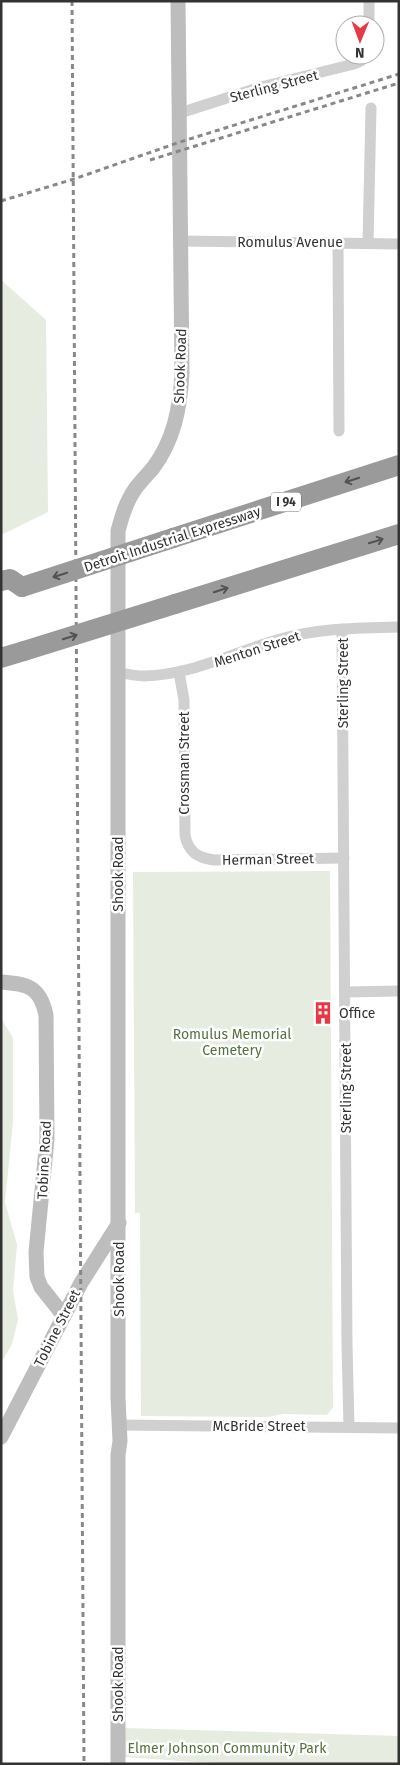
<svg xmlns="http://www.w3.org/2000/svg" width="400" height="1765" font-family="'Fira Sans',sans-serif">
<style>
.green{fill:#e6ecdf}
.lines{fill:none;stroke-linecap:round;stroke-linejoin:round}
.street{stroke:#d0d0d0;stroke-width:11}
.secondary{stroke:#bdbdbd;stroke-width:15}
.highway{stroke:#9a9a9a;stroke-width:20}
.rail{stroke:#888;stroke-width:3;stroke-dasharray:5 4;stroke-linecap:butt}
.highway-bridge{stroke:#9a9a9a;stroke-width:20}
.oneway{stroke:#525252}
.labels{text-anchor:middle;stroke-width:5;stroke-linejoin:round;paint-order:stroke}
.shield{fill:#fff;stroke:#707070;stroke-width:1}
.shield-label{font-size:12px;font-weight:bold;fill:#333}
.street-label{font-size:14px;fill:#333;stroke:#fff}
.poi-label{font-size:14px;fill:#333;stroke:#fff;text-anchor:start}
.park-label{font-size:14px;fill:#56703f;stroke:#fff}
</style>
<rect width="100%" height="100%" fill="#fff"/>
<!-- green -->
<g class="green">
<path d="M1 280 46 320 48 512 1 535Z"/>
<path d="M330 871 333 1407 327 1415 283 1414 268 1417 141 1416 140 1213H135L133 872Z"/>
<path d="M1 1018 13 1038V1122L5 1202 17 1245 13 1290 18 1320 12 1344 1 1363Z"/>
<path d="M124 1728 399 1736V1764H225L125 1757Z"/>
</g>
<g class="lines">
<!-- street -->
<g class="street">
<path d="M369 25V1"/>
<path d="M180 113 261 87 354 64 361 61 365 55"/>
<path d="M181 241 399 244"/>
<path d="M338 243 339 431"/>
<path d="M368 243 371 108"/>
<path d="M342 629 347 1345 349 1427"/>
<path d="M117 672C126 674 135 676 144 676 191 675 232 653 277 640 317 628 357 628 399 627"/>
<path d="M179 672 184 700 185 835C188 852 198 858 214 860L344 858"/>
<path d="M345 992 399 991"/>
<path d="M119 1425 399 1428"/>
</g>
<!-- secondary -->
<g class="secondary">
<path d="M1 982C27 984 40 986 46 1015L47 1139 36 1252 37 1277 41 1287 64 1316"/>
<path d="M1 1437 81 1283 119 1223"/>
<path d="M118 1764V1455L120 1441 118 1398V531C122 516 126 502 135 489 141 481 147 475 153 468 174 440 180 408 182 374L178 1"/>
</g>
<!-- highway -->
<g class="highway">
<path d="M173 538 399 465"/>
<path d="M1 581 10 579 22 587"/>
<path d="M175 604 399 534"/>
<path d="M1 658 24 651"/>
</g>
<!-- rail -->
<g class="rail">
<path d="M72 1 84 1764"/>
<path d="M150 160 399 83"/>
<path d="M1 201 74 179 180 142 399 74"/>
</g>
<!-- highway-bridge -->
<g class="highway-bridge">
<path d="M22 587 173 538"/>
<path d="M24 651 175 604"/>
</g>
</g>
<!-- one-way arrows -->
<defs><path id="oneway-shaft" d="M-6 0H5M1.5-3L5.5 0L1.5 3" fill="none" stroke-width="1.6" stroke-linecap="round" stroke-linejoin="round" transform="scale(1.25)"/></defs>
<g class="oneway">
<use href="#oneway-shaft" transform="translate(352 480) rotate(162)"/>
<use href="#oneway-shaft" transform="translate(376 541) rotate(-17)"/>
<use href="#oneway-shaft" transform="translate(60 575) rotate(162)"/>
<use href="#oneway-shaft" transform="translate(221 590) rotate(-18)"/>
<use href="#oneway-shaft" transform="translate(70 637) rotate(-17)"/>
</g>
<!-- icons -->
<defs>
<symbol id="building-bare" viewBox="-9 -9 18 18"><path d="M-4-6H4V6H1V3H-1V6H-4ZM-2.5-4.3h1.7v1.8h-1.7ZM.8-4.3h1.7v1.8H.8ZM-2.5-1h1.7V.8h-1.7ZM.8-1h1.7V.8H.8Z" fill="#e63946" stroke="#fff" stroke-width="2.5" paint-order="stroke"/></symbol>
</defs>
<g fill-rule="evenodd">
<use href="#building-bare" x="307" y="997" width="32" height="32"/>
</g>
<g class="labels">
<!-- shield labels -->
<rect class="shield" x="271" y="492.5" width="30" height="19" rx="4"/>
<g class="shield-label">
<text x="286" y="506">I 94</text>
</g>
<!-- street labels -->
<g class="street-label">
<text transform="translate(274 86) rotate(-15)" y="5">Sterling Street</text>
<text x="290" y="247">Romulus Avenue</text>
<text transform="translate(180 366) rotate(-88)" y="5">Shook Road</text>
<text transform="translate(172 539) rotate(-18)" y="5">Detroit Industrial Expressway</text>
<text transform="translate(257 649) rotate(-18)" y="5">Menton Street</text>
<text transform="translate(343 683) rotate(-90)" y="5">Sterling Street</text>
<text transform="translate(184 763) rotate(-90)" y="5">Crossman Street</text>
<text transform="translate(268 859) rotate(-1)" y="5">Herman Street</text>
<text transform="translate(118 874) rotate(-90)" y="5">Shook Road</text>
<text transform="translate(346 1088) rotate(-90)" y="5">Sterling Street</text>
<text transform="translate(44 1160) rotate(-87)" y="5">Tobine Road</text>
<text transform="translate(119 1279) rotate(-90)" y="5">Shook Road</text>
<text transform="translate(57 1328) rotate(-63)" y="5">Tobine Street</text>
<text x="259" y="1431">McBride Street</text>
<text transform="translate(118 1684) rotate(-90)" y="5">Shook Road</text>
</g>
<!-- poi labels -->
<g class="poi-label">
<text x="339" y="1018">Office</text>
</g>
<!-- park labels -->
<g class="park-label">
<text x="232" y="1039">Romulus Memorial<tspan x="232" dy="16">Cemetery</tspan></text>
<text x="227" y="1753">Elmer Johnson Community Park</text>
</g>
</g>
<!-- border -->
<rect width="400" height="1765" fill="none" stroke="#333333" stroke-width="5"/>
<!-- north arrow -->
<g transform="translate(360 40) rotate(181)"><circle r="24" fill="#ffffff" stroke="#adadad"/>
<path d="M0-4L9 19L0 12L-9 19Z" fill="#e63946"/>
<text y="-8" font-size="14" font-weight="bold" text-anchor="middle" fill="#333333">N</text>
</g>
</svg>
